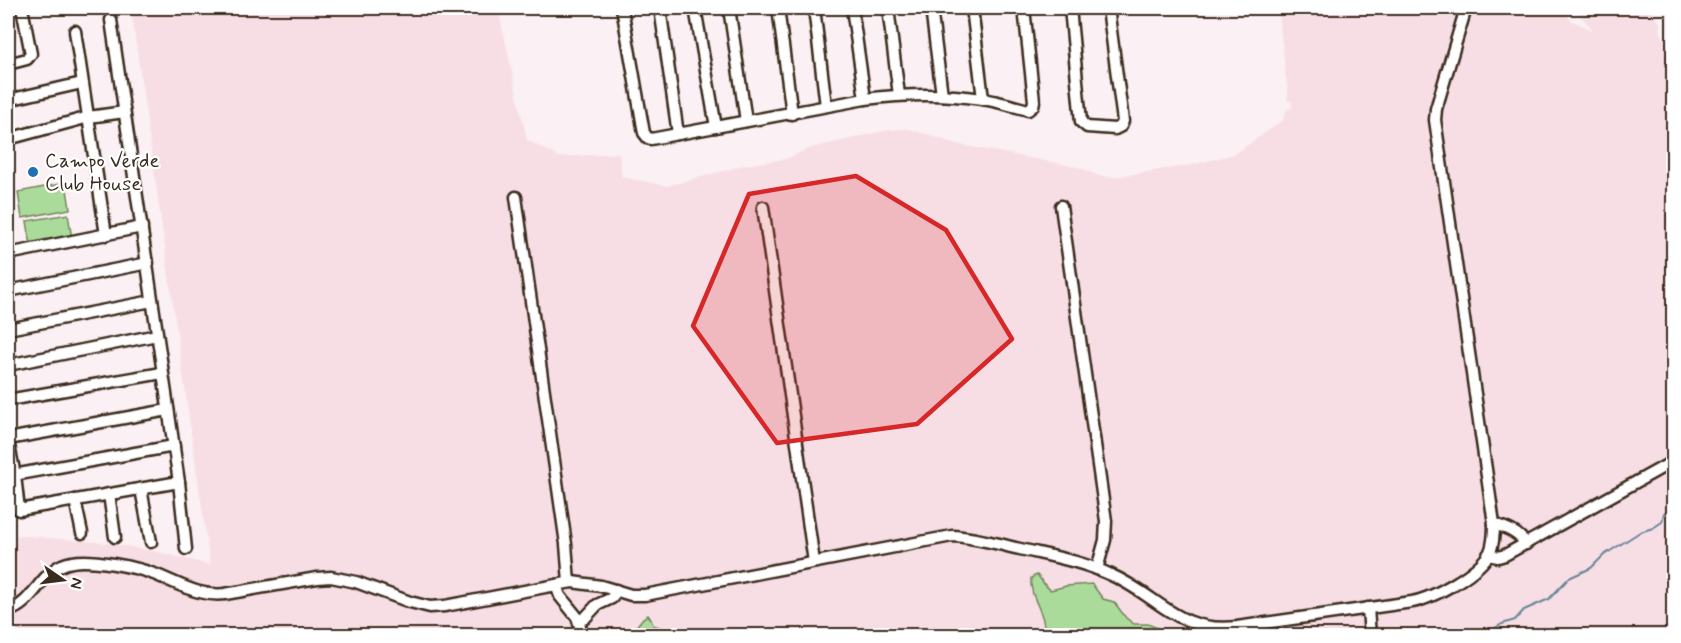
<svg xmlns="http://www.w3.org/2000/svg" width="1681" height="643" font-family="Mynerve,sans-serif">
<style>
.built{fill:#f7dee5}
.green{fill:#abdb9a;stroke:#73825c;stroke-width:1.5}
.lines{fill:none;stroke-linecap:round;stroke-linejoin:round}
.stream{stroke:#698596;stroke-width:2}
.minor-casing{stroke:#3b2a1e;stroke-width:15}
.minor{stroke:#fff;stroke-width:10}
.marked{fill:#d62828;fill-opacity:0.2;stroke:#d62828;stroke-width:4.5;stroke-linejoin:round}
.poi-dot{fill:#1f6fb2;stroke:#fff;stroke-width:2}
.labels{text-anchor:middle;stroke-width:4.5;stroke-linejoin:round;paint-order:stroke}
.poi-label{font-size:20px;fill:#3b2a1e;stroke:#fff;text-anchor:start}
</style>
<rect width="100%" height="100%" fill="#fbf0f3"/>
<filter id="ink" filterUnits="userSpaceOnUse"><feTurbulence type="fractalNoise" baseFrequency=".0167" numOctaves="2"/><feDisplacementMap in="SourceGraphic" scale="12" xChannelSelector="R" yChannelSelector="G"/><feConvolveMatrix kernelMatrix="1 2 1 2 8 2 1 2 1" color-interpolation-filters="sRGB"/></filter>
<g filter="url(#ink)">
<!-- built -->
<path class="built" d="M140 8H372L397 11 415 8H498L527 140 559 157 619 153 622 177 667 186 745 165 785 159 811 148 888 130 909 129 961 145 1078 167 1100 176 1114 177 1191 165 1235 154 1283 120 1287 109 1292 108 1291 101H1287L1288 95 1278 8H1561L1572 21 1593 30 1574 8H1649L1660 23 1661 33 1673 55V635L8 636V560L17 535 108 543 158 552 210 565 131 9Z"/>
<!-- green -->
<g class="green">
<path d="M66 183 70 209 22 218 18 192Z"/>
<path d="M68 214 72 239 31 246 27 221Z"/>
<path d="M1037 575C1042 580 1044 586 1051 590L1066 586 1092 584 1103 599 1114 602 1126 618 1134 624H1148L1169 633V635H1044C1047 613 1029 599 1031 578Z"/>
<path d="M648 615 651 619 653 625 668 630 677 635H615L635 628 643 618Z"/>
</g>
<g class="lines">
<!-- stream -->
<g class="stream">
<path d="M334 636C352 624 360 629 378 636"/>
<path d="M627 636 640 632 654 636"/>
<path d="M1481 636 1502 624 1515 620 1524 610 1549 599 1569 578 1591 568 1604 555 1640 532 1653 528 1662 522 1664 513 1674 505"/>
</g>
<defs>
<g id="minor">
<path d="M622 8 644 133 648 138 651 139 865 99C904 94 943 93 982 99 997 101 1013 106 1028 110L1033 106 1034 101 1024 8"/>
<path d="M660 8 678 134"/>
<path d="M695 8 716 127"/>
<path d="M729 8 746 121"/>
<path d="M778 8 792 114"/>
<path d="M814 8 826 106"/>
<path d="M852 8 865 99"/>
<path d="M888 8 899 95"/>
<path d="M931 8 942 95"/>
<path d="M972 8 983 99"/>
<path d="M1070 8 1081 122 1087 127 1115 129 1121 126 1123 121 1108 8"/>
<path d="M111 20 179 482 186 549"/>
<path d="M75 31 106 235"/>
<path d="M8 64 27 59 31 54 22 8"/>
<path d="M8 100 82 83"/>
<path d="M8 139 89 117 124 112"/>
<path d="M516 197 566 544 569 582"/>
<path d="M1061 206 1106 521 1105 540 1097 569"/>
<path d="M763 207 814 562"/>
<path d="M8 254 142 227"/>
<path d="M8 291 148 263"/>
<path d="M8 329 152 301"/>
<path d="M8 365 157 335"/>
<path d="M8 400 162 373"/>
<path d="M8 439 168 410"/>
<path d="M8 441 15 475 19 510 179 482"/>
<path d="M8 476 174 446"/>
<path d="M141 489 151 542"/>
<path d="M109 494 115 537"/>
<path d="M75 500 82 533"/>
<path d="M1494 524C1506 528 1518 532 1526 544"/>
<path d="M1488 555 1498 557 1505 555 1674 461"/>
<path d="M556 585 560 596 577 617 583 636"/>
<path d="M1368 608 1370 636"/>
<path d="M8 611C36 603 41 567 72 562 91 558 136 567 154 574 178 583 198 597 225 594L317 578 331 577 356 582 410 602 430 607 445 606 572 582 601 586 631 595H645L952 536C975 537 998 544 1020 549 1050 556 1081 561 1109 574 1159 595 1177 634 1237 627L1412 602C1434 598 1480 572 1490 552 1494 543 1494 533 1494 524L1435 120 1436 109 1466 8"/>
<path d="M579 621 585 618 597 605 612 598 616 590"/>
</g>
</defs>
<!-- minor casing -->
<use href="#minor" class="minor-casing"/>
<!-- minor -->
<use href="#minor" class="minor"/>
</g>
</g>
<!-- marked area -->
<path class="marked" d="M856 176 946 230 1012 339 917 424 777 443 693 326 749 194Z"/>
<!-- markers -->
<circle class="poi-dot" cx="33" cy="172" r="6"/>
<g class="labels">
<!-- poi labels -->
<g class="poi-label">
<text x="45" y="167">Campo Verde<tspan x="45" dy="23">Club House</tspan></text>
</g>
</g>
<!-- margin -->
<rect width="1681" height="643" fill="none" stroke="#fff" stroke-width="30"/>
<rect x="15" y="15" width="1651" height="613" fill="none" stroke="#3b2a1e" stroke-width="2" filter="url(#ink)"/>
<!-- north arrow -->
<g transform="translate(63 580) rotate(104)" stroke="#ffffff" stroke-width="4.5" paint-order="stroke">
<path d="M0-4.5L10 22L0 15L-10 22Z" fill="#3b2a1e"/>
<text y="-9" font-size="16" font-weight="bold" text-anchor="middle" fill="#3b2a1e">N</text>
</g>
</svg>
